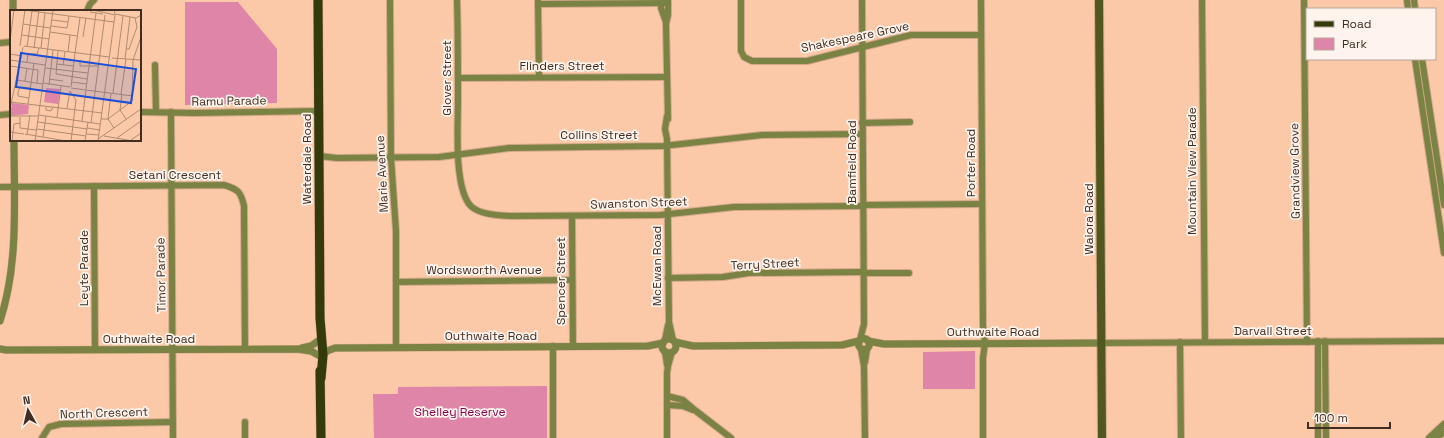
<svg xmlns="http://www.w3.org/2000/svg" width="1444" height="438" font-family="'Space Grotesk',sans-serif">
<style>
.green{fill:#df85a8}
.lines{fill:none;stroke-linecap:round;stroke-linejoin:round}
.minor-casing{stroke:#d2a78a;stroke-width:8}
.tertiary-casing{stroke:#d2a78a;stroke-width:8}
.secondary-casing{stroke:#d2a78a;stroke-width:10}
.primary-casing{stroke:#d2a78a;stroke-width:10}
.minor{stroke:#7a8343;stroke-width:6}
.tertiary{stroke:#7a8343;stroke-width:7}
.secondary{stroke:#51581f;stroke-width:8}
.primary{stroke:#343a0c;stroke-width:9}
.labels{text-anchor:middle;stroke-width:3.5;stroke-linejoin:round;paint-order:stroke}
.street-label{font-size:12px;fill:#422e21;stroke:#fef4ed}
.park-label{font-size:12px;fill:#86034c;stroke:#fef4ed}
.inset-road{fill:none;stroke:#b18b71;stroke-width:1}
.view{fill:#1d4ed8;fill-opacity:0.15;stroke:#1d4ed8;stroke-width:2}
.inset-edge{fill:none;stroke:#422e21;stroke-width:2}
</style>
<rect width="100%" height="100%" fill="#fbc9a7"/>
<!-- green -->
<g class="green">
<path d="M185 2H238L277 49V103L185 105Z"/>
<path d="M975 351V389H923V352Z"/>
<path d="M547 386V438H374L373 394H398V387Z"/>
</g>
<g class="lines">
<defs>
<g id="minor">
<path d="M390 0 391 158 396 231V347"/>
<path d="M457 0C458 34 458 67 458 101 458 127 454 183 469 204 477 215 503 216 515 216L660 215 734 207 863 206"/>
<path d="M662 0 661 8 666 22"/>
<path d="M668 0V15L666 24 668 119"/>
<path d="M741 0V51L744 57 752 61H807L911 35H981"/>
<path d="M981 0 983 326 985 343 983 358V438"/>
<path d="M1202 0 1205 342"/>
<path d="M1304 0 1307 342"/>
<path d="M1407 0 1408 9"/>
<path d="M1414 0 1415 9"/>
<path d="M538 1 539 77"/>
<path d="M538 4 667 3"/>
<path d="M87 11 90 4 94 0"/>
<path d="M0 43 11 42"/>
<path d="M1415 59 1444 253"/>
<path d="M1422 59 1444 205"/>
<path d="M155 65 156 112"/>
<path d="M458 78 667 77"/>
<path d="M140 112 194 113 319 111"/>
<path d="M171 112 173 438"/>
<path d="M0 115 11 114"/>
<path d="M667 116 665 129 667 139 669 322 673 340"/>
<path d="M862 123 910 122"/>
<path d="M319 156 337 158 439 157 509 148 663 146 762 135 862 134"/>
<path d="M94 186 95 349"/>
<path d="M0 187 224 185C238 189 241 192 244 206L245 349"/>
<path d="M863 205 982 204"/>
<path d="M572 216 573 346"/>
<path d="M864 273H909"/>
<path d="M668 278 723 277 749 273 864 272"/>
<path d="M396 282 572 280"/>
<path d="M665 340 668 325"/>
<path d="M860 340 864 324 862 0"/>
<path d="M1318 341V438"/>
<path d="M1325 341 1326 438"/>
<path d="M1180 342 1181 438"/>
<path d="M1101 343 1444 341"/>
<path d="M553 346V438"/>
<path d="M861 349 864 366 865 438"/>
<path d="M665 351 667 365"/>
<path d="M865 362 867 349"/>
<path d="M667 396 683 400 696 411 731 438"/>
<path d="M667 405 683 406 693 410"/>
<path d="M245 422V438"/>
<path d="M42 438 49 427 61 424 172 422"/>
<path d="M667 438V373L668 366 672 352"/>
<path d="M1429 438 1444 424"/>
<path d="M1437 438 1444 432"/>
</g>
<g id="tertiary">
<path d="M13 11V0"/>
<path d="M0 321C19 263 14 200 14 140"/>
<circle cx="864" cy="344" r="5.5"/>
<circle cx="669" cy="346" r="7"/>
<path d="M868 341 884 344 1101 343"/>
<path d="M675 342 693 346 842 345 859 341"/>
<path d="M302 348 311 346 318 341"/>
<path d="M0 349 6 350 297 349 311 351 318 355"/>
<path d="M323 355 327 351 335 348 648 346 663 343"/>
</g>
<path id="secondary" d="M1099 0 1102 438"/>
<g id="primary">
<path d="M318 0 320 318 323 355 321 378"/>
<path d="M320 371 321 438"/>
</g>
</defs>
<!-- minor casing -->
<use href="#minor" class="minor-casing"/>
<!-- tertiary casing -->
<use href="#tertiary" class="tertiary-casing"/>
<!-- secondary casing -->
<use href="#secondary" class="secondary-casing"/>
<!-- primary casing -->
<use href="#primary" class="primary-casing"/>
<!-- minor -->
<use href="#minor" class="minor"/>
<!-- tertiary -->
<use href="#tertiary" class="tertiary"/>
<!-- secondary -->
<use href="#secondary" class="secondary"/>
<!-- primary -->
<use href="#primary" class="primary"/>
</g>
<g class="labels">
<!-- street labels -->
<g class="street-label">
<text transform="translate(855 37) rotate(-12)" y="4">Shakespeare Grove</text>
<text x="562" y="70">Flinders Street</text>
<text transform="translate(447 78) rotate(-90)" y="4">Glover Street</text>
<text transform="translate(229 101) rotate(-1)" y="4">Ramu Parade</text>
<text x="599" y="139">Collins Street</text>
<text transform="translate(307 159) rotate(-90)" y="4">Waterdale Road</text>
<text transform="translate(852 162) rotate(-90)" y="4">Bamfield Road</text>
<text transform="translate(971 163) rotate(-90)" y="4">Porter Road</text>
<text transform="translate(1192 171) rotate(-90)" y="4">Mountain View Parade</text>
<text transform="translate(1295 171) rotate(-91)" y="4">Grandview Grove</text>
<text transform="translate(382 174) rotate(-93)" y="4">Marie Avenue</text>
<text x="175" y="179">Setani Crescent</text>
<text transform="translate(639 203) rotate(-2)" y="4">Swanston Street</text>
<text transform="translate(1089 219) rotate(-90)" y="4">Waiora Road</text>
<text transform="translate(765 264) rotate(-3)" y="4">Terry Street</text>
<text transform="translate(657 266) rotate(-90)" y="4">McEwan Road</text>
<text transform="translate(84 268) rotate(-90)" y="4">Leyte Parade</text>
<text x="484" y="274">Wordsworth Avenue</text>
<text transform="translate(161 275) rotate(-91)" y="4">Timor Parade</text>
<text transform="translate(561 281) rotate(-90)" y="4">Spencer Street</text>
<text x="1273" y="335">Darvall Street</text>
<text x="993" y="336">Outhwaite Road</text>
<text x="491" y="340">Outhwaite Road</text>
<text x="149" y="343">Outhwaite Road</text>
<text transform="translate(104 413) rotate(-2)" y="4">North Crescent</text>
</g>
<!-- park labels -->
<g class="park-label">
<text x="460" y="416">Shelley Reserve</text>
</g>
</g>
<!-- overview -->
<g transform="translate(10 10)">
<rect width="131" height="131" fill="#fbc9a7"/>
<path d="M36 78 50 79 48 94 34 92ZM2 93 19 95 18 104 0 106Z" fill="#df85a8"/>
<path class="inset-road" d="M14 0 104 12M83 0 105 5 88 131M104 0 105 4 126 8 131 5M80 2 93 4M42 10 58 12M13 14 40 18M41 16 57 18 59 6M40 22 67 26M12 25 39 29M73 27 76 8M0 31 4 0M10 36 15 0M14 36 99 47M17 37 22 1M24 38 29 0M31 38 35 3M116 39H119L127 17 125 8M48 41 46 64 77 69M58 42 60 25M65 43 70 8M0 44 12 46M102 48 131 50M115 49 120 7M131 49V81M0 50 35 55M70 50V56H89M17 52 18 44H27L29 38M47 54 63 56M53 55 55 42M0 56 28 60 27 73M35 58 78 63M39 69 53 71M7 70 32 74M15 71 17 58M61 72 77 74M33 73 60 77M39 75 43 40M61 77 65 43M61 78 76 80M76 79 86 3M76 80 123 86M60 81 66 90 61 131M8 82V86L19 88M8 82 10 77 20 78M101 83 98 109 104 118M103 83 113 6M111 84 116 49M112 84 110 100 116 109M122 91 123 50 131 27M0 92 92 103M18 94 24 53M36 97V100L41 101 43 97M57 98 60 81M0 99 13 37M29 105 90 114M0 106H29M10 107V118L26 120M47 107 51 76M91 109H98L122 91M72 111 76 80M28 112 77 119M81 113 95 5M77 118 90 120M27 119 76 126M0 122 14 124M15 124 56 131M77 124 89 125M17 125 20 105M94 126 123 131M33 127 36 106M107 128 131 111M88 129 131 99M121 130 131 123M2 131 4 114 10 113M25 131 43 0M75 131 78 112"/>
<path class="view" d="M11 43 126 59 121 93 6 77Z"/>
<rect width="131" height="131" class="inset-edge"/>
</g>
<!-- legend -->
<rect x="1306" y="8" width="130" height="52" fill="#fef4ed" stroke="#b3a59b"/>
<rect x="1314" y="21" width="20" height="6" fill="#343a0c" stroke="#b3a59b"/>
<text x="1342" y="28" font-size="12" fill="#422e21">Road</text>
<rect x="1314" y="38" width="20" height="12" fill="#df85a8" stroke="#b3a59b"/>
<text x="1342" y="48" font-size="12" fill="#422e21">Park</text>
<!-- north arrow -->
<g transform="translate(28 410) rotate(352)" stroke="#fef4ed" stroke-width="3" paint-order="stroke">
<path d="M0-3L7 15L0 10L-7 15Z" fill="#422e21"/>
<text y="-6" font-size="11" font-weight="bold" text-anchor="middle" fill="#422e21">N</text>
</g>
<!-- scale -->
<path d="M1308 422v6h82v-6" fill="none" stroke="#422e21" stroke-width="2"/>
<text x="1314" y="422" font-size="12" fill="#422e21" stroke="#fef4ed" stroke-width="3" paint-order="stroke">100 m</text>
</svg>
